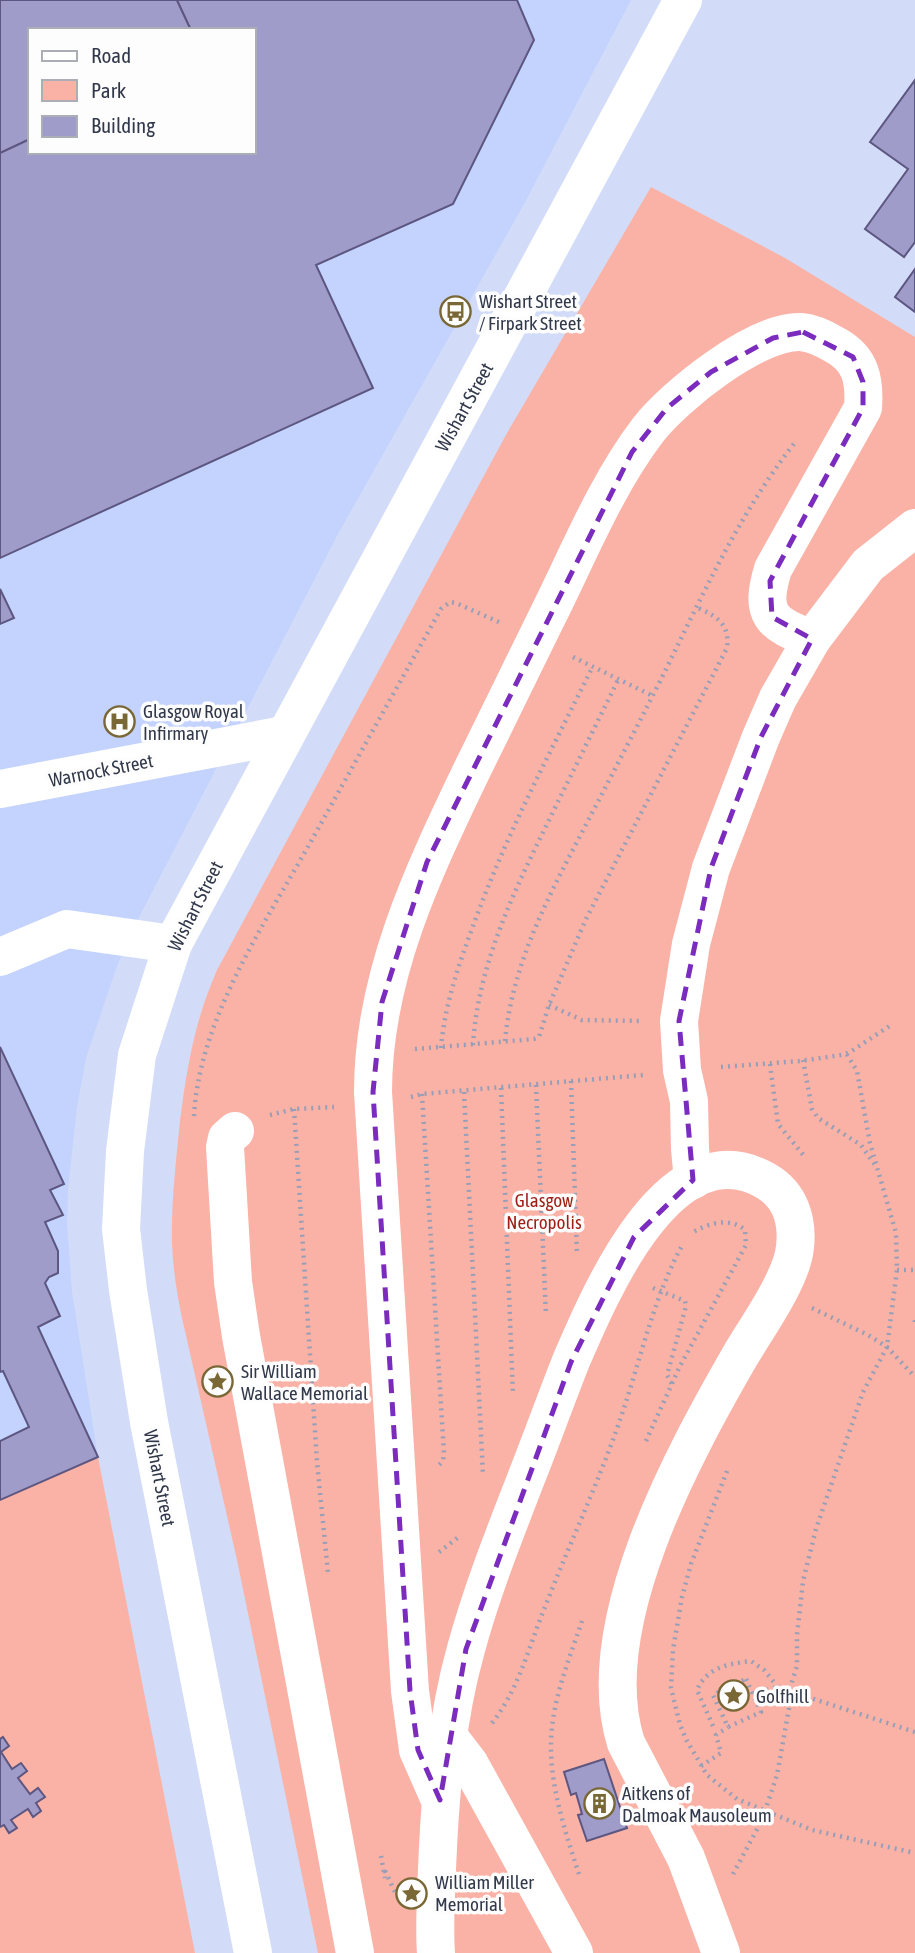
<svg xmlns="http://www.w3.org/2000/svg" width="915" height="1953" font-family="'Asap Condensed',sans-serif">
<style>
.built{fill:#c3d3fe;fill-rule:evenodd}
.green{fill:#fbb2a6}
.building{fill:#a09cca;stroke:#5c5680;stroke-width:2}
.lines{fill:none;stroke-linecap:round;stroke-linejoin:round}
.path{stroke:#969fb7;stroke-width:4.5;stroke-dasharray:2 5;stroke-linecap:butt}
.minor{stroke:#fff;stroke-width:38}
.marked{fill:none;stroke:#7b2cbf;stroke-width:5;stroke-dasharray:14 9;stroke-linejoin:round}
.labels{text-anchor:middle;stroke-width:7;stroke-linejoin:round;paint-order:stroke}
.poi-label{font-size:19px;fill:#31384a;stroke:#fdfdfd;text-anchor:start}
.street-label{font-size:19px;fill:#31384a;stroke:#fdfdfd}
.park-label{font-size:19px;fill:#9f1e15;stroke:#fdfdfd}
</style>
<rect width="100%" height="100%" fill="#d2dcf8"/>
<!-- built -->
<path class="built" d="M0 0H631L524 204 338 534 136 923 117 966 86 1058 77 1107 68 1189 67 1224 72 1292 98 1457 0 1500ZM30 30H254V152H30Z"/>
<!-- green -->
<g class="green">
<path d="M651 187 785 258 915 337V1953H318L237 1560 182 1318C177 1294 173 1269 172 1244 171 1203 176 1161 180 1121 187 1066 195 1020 217 970L507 433Z"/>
<path d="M98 1457 195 1953H0V1500Z"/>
</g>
<!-- building -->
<g class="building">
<path d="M0 0H177L191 30H30V139L0 153Z"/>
<path d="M177 0H517L534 40 453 204 316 265 373 388 0 558V153L30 139V152H254V30H191Z"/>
<path d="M915 80V242L904 257 865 229 908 169 870 142Z"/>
<path d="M915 269V312L895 297Z"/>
<path d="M0 589 14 618 0 624Z"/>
<path d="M0 1047 64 1184 50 1190 63 1215 45 1222 58 1251V1273L49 1277 45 1283 60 1316 38 1327 98 1457 0 1500V1441L29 1427 3 1371 0 1372Z"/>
<path d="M3 1737 9 1746 1 1752 12 1769 21 1763 27 1771 18 1778 30 1794 38 1788 45 1797 36 1803 41 1811 33 1817 28 1809 11 1820 17 1828 9 1833 4 1825 0 1827V1739Z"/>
<path d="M604 1759 627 1828 587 1841 578 1815 582 1814 576 1793 571 1795 564 1772Z"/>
</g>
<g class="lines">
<!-- path -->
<g class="path">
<path d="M573 657 653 696"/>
<path d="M549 1005 582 1020 639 1021"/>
<path d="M505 1041C512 967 545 903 579 838 603 792 627 746 650 701 697 609 732 523 796 441"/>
<path d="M473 1045C478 964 515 889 550 818 573 771 596 725 619 678"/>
<path d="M441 1048C445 1002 460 961 476 918 508 831 552 749 593 666"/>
<path d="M415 1049 534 1039 539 1037 549 1005 586 919 727 648C730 623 716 616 696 607"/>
<path d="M803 1060 812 1109 818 1118 861 1145 875 1165"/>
<path d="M770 1064 778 1124 805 1157"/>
<path d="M721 1067 800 1061 842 1055 850 1052 891 1025"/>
<path d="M571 1081 577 1255"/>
<path d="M536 1085 546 1315"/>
<path d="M501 1088 513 1395"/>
<path d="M464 1092 483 1475"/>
<path d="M422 1094 444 1454 443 1461 436 1468"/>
<path d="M411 1097 422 1094 643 1075"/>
<path d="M294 1109 317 1462 328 1573"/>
<path d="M270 1115 294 1109 334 1107"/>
<path d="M194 1116C199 1021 263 926 309 845 353 766 397 687 441 609L450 602 456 603 501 623"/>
<path d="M897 1270H915"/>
<path d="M653 1288 685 1301 686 1306 667 1375 672 1384"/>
<path d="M812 1308 868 1335 887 1347 915 1377"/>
<path d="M915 1320V1324"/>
<path d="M646 1441 680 1366 746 1245 745 1230C730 1217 709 1223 693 1232"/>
<path d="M727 1471 691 1564 682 1597 673 1650 671 1688 680 1725 687 1741 707 1775 737 1799 812 1830 915 1853"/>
<path d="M439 1552 460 1536"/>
<path d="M746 1679 761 1712 728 1727 713 1695Z"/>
<path d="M753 1694 777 1687 915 1732"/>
<path d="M492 1723C519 1689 529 1646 545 1607 570 1542 600 1480 622 1414 641 1358 654 1296 683 1244"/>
<path d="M713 1726 697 1690C707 1667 728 1664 751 1661L764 1670 777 1686"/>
<path d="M701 1766 721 1753 716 1735 728 1727"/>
<path d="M381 1856 385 1878"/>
<path d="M385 1871 395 1892"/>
<path d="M579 1874C565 1832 550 1786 551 1742 552 1700 569 1660 582 1621"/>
<path d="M733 1874 762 1820 777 1775 790 1703 789 1691 797 1666V1635L803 1581 816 1529 863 1392 887 1347 897 1270 896 1233 870 1143 857 1071 846 1053"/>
</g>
<!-- minor -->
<g class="minor">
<path d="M0 789 284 735"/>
<path d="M0 957 67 929 173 944"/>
<path d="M235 1131 227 1138 225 1147 233 1282 241 1336 355 1953"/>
<path d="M693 1180 690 1149 689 1101 682 1070 679 1021 691 944 711 868 761 737 778 698 812 639 868 565 915 528"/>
<path d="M449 1737 469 1763 574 1953"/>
<path d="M440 1800 418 1750 410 1691 373 1092C373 977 422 874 471 772 497 720 522 667 548 615 579 553 606 485 648 430 674 396 757 330 801 332 813 333 825 339 835 345 861 359 865 380 863 408L773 569C759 615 771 624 812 639"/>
<path d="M253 1953 149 1422 128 1290 121 1229 125 1151 137 1055 173 944 683 0"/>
<path d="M436 1953C434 1925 436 1897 437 1869 440 1795 446 1720 466 1649 482 1590 505 1533 527 1476 542 1438 556 1399 571 1361 599 1296 670 1125 766 1181 790 1195 798 1220 795 1247 792 1279 757 1327 740 1356 683 1455 589 1626 626 1743L686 1858 721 1953"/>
</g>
</g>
<!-- marked area -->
<path class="marked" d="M803 332 853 357 863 382V408L770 581 772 617 812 639 761 737 711 868 679 1021 693 1180 634 1237 571 1362 466 1649 440 1800 418 1750 410 1691 373 1092 382 1002 427 862 632 452 667 408 711 372 773 338Z"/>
<!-- icons -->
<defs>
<symbol id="bus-ring" viewBox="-11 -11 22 22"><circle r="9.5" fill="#fdfdfd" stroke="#796735" stroke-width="1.5"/><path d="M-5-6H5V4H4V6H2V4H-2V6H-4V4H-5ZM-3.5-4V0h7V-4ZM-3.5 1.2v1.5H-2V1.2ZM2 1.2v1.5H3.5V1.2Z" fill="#796735"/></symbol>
<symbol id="hospital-ring" viewBox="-11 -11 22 22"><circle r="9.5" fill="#fdfdfd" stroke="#796735" stroke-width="1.5"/><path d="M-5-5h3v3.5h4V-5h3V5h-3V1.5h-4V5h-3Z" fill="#796735"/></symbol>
<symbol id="sight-ring" viewBox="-11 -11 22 22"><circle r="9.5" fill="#fdfdfd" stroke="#796735" stroke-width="1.5"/><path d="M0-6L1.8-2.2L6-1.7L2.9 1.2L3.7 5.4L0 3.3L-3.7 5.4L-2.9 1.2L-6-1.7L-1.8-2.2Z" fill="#796735"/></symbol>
<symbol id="building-ring" viewBox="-11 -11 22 22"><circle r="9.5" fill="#fdfdfd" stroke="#796735" stroke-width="1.5"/><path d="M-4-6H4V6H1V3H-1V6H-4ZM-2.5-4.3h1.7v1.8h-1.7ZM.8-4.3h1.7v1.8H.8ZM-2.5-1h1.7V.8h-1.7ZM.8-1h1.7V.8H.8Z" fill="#796735"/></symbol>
</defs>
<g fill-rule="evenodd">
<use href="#bus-ring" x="438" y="294" width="35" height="35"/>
<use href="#hospital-ring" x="102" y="704" width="35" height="35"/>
<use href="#sight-ring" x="200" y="1364" width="35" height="35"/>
<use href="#sight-ring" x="716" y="1678" width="35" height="35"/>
<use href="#building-ring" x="582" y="1786" width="35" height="35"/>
<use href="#sight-ring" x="394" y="1876" width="35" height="35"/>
</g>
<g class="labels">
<!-- poi labels -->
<g class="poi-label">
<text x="479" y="308">Wishart Street<tspan x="479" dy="22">/ Firpark Street</tspan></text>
<text x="143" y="718">Glasgow Royal<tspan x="143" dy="22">Infirmary</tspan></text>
<text x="241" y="1378">Sir William<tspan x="241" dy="22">Wallace Memorial</tspan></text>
<text x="756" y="1703">Golfhill</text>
<text x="622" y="1800">Aitkens of<tspan x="622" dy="22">Dalmoak Mausoleum</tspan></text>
<text x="435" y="1889">William Miller<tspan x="435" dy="22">Memorial</tspan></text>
</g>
<!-- street labels -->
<g class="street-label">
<text transform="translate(464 407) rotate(-61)" y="7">Wishart Street</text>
<text transform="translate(101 770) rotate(-11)" y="7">Warnock Street</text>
<text transform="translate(195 906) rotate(-63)" y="7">Wishart Street</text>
<text transform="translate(160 1478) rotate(79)" y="7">Wishart Street</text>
</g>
<!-- park labels -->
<g class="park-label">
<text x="544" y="1207">Glasgow<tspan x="544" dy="22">Necropolis</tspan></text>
</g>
</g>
<!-- legend -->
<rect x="28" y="28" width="228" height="126" fill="#fdfdfd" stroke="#abaeb5" stroke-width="2"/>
<rect x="42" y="51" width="35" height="10" fill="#ffffff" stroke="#abaeb5" stroke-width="2"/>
<text x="91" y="63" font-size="21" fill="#31384a">Road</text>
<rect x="42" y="80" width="35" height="21" fill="#fbb2a6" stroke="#abaeb5" stroke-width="2"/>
<text x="91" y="98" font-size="21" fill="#31384a">Park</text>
<rect x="42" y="116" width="35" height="21" fill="#a09cca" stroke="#abaeb5" stroke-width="2"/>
<text x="91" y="133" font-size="21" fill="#31384a">Building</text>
</svg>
